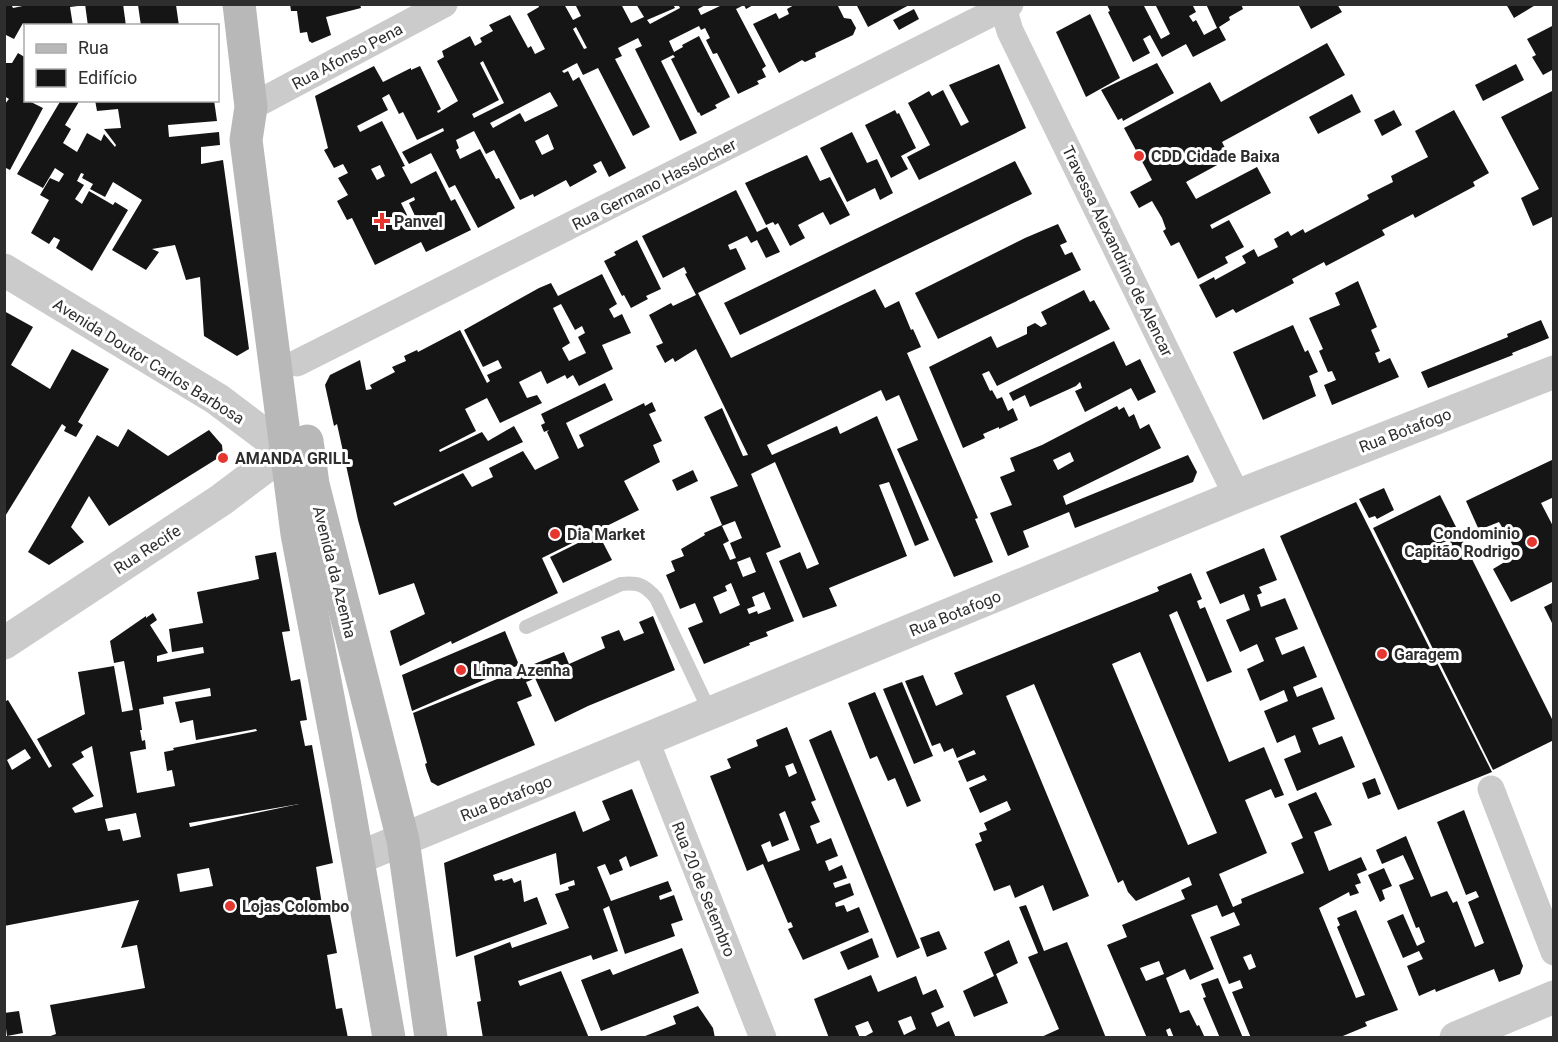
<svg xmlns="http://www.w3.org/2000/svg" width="1558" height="1042" font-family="Roboto,sans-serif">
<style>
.building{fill:#151515;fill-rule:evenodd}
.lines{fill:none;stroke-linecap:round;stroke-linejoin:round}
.service{stroke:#cbcbcb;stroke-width:14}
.minor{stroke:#cbcbcb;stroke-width:27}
.tertiary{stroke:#cbcbcb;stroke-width:33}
.secondary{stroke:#b8b8b8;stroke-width:33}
.poi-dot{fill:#e53730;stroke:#fff;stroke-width:2}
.labels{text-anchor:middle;stroke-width:6;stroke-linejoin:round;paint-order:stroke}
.street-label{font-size:16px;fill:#2e2e2e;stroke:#fff}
.poi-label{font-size:16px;font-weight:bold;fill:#2e2e2e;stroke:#fff;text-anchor:start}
</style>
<rect width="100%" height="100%" fill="#fff"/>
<!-- building -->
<g class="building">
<path d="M7 4H11L13 8 32 4 78 6 70 7 73 26H24L23 23 14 39 4 34V8Z"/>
<path d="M85 4H123L126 26H88Z"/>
<path d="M290 4H360L361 8 326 17 331 35 312 43 309 41 307 32 300 33 297 11H291Z"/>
<path d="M538 4H564L573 20 581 16 575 4H621L631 23 644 17 636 4H673L675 8 647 20 650 24 680 8 678 4H707L698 9 701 15 722 5 755 4 746 9 744 5 736 9 766 66 762 69 766 77 757 81 759 84 738 94 717 53 713 54 706 40 710 38 705 28 701 30 699 26 669 41 674 52 683 47 682 45 699 36 730 97 715 105 717 108 701 116 699 112 698 113 671 59 675 57 673 55 661 61 697 133 680 141 635 49 642 46 638 38 618 48 622 56 615 59 650 127 633 136 598 68 583 75 577 63 562 71 564 73 568 71 573 81 579 77 626 168 609 177 601 161 593 165 597 172 570 187 566 180 534 197 533 194 520 200 494 150 486 154 474 131 456 140 459 148 456 150 460 159 480 149 496 179 499 178 515 208 478 228 455 185 449 188 431 153 409 164 402 152 444 131 443 128 417 140 403 112 399 114 389 94 382 98 388 110 357 126 360 132 382 121 405 166 402 167 411 184 436 171 451 201 455 199 471 230 426 252 421 242 375 265 352 218 347 220 337 201 348 195 338 178 348 173 343 164 334 168 324 150 328 148 315 96 374 66 383 82 411 68V70L420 66 441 109 437 111 438 113 458 101 437 61 444 57 442 51 470 36 475 46 482 42 480 38 493 31 489 25 510 15 528 48 531 46 535 54 545 49 527 14 539 7ZM576 27 587 48 584 49 573 29ZM483 61 504 103 474 118 472 114 499 100 480 63ZM550 92 558 106 525 122 520 113 493 128 490 123ZM548 134 554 149 542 155 535 141ZM380 165 385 176 377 180 371 169ZM414 197 415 200 409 203 416 218 410 221 401 203Z"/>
<path d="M796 4H837L844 18 851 19 856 28 853 35 815 53 816 57 805 62 802 60 779 73 753 24 776 13 779 19 789 14 787 9Z"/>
<path d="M856 4H911L868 27Z"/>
<path d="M1143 4 1161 39 1170 34 1155 4H1192L1196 12 1189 16 1193 22 1196 20 1204 35 1217 28 1206 4H1241L1243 9 1229 17 1230 20 1219 27 1226 40 1193 57 1186 44 1162 57 1150 35 1143 39 1150 53 1133 62 1108 12 1110 11 1107 5Z"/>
<path d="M1298 4H1337L1342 12 1311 29Z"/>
<path d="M1506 4H1537L1514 18Z"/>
<path d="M138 5H176L179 26H141Z"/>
<path d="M914 9 919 19 899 30 893 20Z"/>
<path d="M1090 14 1120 78 1086 97 1056 32Z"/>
<path d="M1554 25V69L1543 75 1532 57 1536 55 1527 39Z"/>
<path d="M1327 43 1345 75 1222 142 1230 158 1186 182 1196 199 1257 167 1271 193 1210 225 1212 229 1229 220 1244 247 1225 257 1228 263 1198 279 1179 242 1171 246 1163 231 1166 229 1162 218 1152 201 1139 208 1130 192 1152 180 1124 128 1210 82 1221 102Z"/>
<path d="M18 53 26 58V100H32L31 102 43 108 10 170 4 167V105L9 99 4 96V63H12Z"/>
<path d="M1157 63 1174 93 1123 121 1122 118 1118 120 1101 90Z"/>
<path d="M999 64 1026 128 919 180 907 157 930 145 908 103 929 91 932 96 943 90 961 126 969 122 949 85Z"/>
<path d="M1516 64 1524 80 1483 101 1475 85Z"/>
<path d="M1554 90V216L1533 226 1521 198 1539 189 1501 117Z"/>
<path d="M1352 94 1361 112 1318 134 1309 117Z"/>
<path d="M61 100H80L65 125 71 129 63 143 77 152 87 133 101 141 104 134 115 147 116 145 104 129 121 128 118 109 97 111 95 100H214L217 121 168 125 169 137 219 132 220 145 201 147V164L223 160 249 349 237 356 204 336 200 277 186 280 175 245 152 249 159 252 146 270 112 250 142 200 113 182 105 197 90 189 93 184 82 178 84 174 81 173 77 181 84 185 75 199 82 204 89 191 113 205 115 202 128 210 92 271 56 248 60 240 54 237 49 244 31 233 49 200 40 195 50 178 59 182 64 174 55 168 43 188 17 174Z"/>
<path d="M895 110 897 114 899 113 916 148 901 156 908 169 891 178 865 125Z"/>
<path d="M1394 110 1402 125 1382 136 1374 120Z"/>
<path d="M1454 110 1489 173 1473 182 1475 186 1415 218 1413 214 1382 230 1385 235 1326 266 1324 262 1292 279 1294 283 1236 313 1233 309 1216 318 1199 285 1214 277 1215 280 1246 263 1242 256 1254 249 1258 257 1278 247 1274 239 1288 231 1291 236 1303 229 1305 233 1369 199 1367 195 1393 182 1391 176 1428 157 1415 131Z"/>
<path d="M852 132 867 163 877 159 893 193 880 200 875 188 847 202 820 148Z"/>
<path d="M807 155 820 181 830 177 850 215 830 225 823 212 798 225 805 238 790 246 778 223 775 225 773 222 766 225 745 183Z"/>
<path d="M1015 161 1032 194 740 335 724 303Z"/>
<path d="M736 190 757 232 767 227 780 252 766 258 757 240 751 243 747 236 728 245 730 250 736 248 746 269 698 293 731 358 875 289 885 308 899 301 911 330 913 329 921 347 907 353 978 518 975 519 993 562 954 577 897 449 918 440 899 395 886 401 881 390 767 445 772 455 837 426 840 434 877 416 929 540 915 546 889 482 879 485 907 556 829 588 837 606 803 618 779 561 800 552 807 569 819 564 775 462 751 474 781 547 766 553 794 621 766 632 768 636 749 643 750 645 704 664 688 628 703 622 695 603 680 609 666 575 675 571 671 561 684 556 681 549 705 535 704 533 722 525 710 497 738 486 704 417 722 408 743 456 748 455 696 349 675 362 673 358 665 363 656 346 663 343 649 315 671 303 673 306 696 295 685 274 687 273 684 267 663 278 642 236ZM735 521 742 538 730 543 736 558 730 560 723 544 729 541 722 526ZM750 557 756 572 743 577 737 562ZM731 583 740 605 720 614 713 597 727 591 725 586ZM764 592 771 609 758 614 757 611 749 614 747 609 755 606 752 597Z"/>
<path d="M1058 224 1067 242 1060 245 1065 255 1072 252 1081 270 938 339 915 293 1025 238Z"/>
<path d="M637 240 661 289 646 296 648 299 631 308 624 295 622 296 604 261 616 255 614 252Z"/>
<path d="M602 274 617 304 609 309 614 318 622 314 631 333 602 345 613 369 579 386 573 375 567 379 565 375 547 384 541 371 519 382 527 398 537 395 542 403 500 423 487 398 465 409 476 431 439 450 440 452 482 432 488 441 514 426 523 442 393 503 395 506 463 473 472 487 493 477 489 468 523 451 535 470 559 458 547 432 549 430 544 432 541 425 545 423 541 414 605 383 613 400 566 423 578 449 584 446 579 435 644 403 645 406 652 402 656 411 649 414 662 441 653 445 660 462 624 481 639 510 542 558 558 593 452 644 451 641 400 666 390 631 425 614 414 583 379 595 358 520 337 424 334 426 325 385 330 375 360 360 366 390 372 389 370 385 395 372 392 367 406 361 404 356 417 350 418 352 460 330 487 383 490 381 487 375 502 368 498 360 483 367 464 330 539 288 551 283 558 296ZM561 304 575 330 582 326 585 333 578 337 586 353 569 361 562 348 570 343 553 308Z"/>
<path d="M1358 281 1377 327 1371 330 1380 351 1375 353 1379 363 1390 358 1399 377 1332 405 1324 385 1336 380 1332 371 1328 372 1319 351 1323 349 1309 318 1340 305 1335 293Z"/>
<path d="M1084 290 1090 302 1094 300 1110 329 997 386 989 371 982 374 990 391 992 390 997 399 1002 397 1008 411 1013 408 1018 420 999 429V427L983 434 985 438 963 448 929 367 991 336 997 348 1027 334V327L1035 323 1041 327 1047 324 1041 312Z"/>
<path d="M4 311 33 327 11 365 50 389 72 349 109 369 78 422 83 425 76 437 64 431 66 427 62 424 4 518Z"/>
<path d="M1541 320 1549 338 1512 353 1513 355 1428 388 1421 372 1508 337 1507 334Z"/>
<path d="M1293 325 1305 352 1308 350 1318 372 1309 376 1316 396 1263 420 1233 352Z"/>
<path d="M1114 341 1126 366 1140 359 1156 392 1138 401 1131 388 1085 412 1075 391 1082 388 1080 382 1076 386 1030 407 1025 395 1013 401 1009 393Z"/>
<path d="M1117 406 1119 410 1124 407 1129 417 1134 414 1140 429 1149 424 1161 448 1063 496 1066 505 1188 455 1197 472 1193 482 1075 528 1069 512 1023 531 1029 547 1008 556 990 513 1012 505 1000 477 1015 471 1010 458 1042 445ZM1070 452 1074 461 1058 470 1053 460Z"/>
<path d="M128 429 168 456 209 430 222 445 223 455 109 526 89 496 71 527 84 542 49 565 28 552 97 435 118 447Z"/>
<path d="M1554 459V497L1541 503 1554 528V581L1511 602 1493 569 1518 554 1499 522 1479 530 1466 501Z"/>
<path d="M693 470 698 481 677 491 672 480Z"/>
<path d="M1384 488 1394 510 1377 519 1375 516 1369 518 1359 499Z"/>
<path d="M1440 495 1554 723V740L1493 770 1373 528Z"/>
<path d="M1356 502 1492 772 1398 810 1280 536Z"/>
<path d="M598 533 612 560 563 583 550 557Z"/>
<path d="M1264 548 1277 580 1259 587 1262 593 1257 595 1261 607 1285 598 1298 629 1275 638 1282 655 1304 646 1317 677 1293 687 1297 697 1322 687 1335 719 1312 728 1319 745 1342 736 1355 767 1297 791 1284 759 1301 752 1295 735 1277 743 1264 711 1288 701 1284 690 1260 701 1247 669 1264 661 1257 644 1240 652 1226 620 1250 610 1244 594 1220 604 1206 572Z"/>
<path d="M276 552 290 631 282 632 291 681 300 679 307 720 300 721 305 746 312 745 333 863 316 867 323 911 329 910 337 953 327 955 336 1009 342 1008 348 1038H45L56 1034 50 1005 145 988 137 945 121 948 139 900 4 926V702L8 700 49 768 52 766 37 739 85 714 78 672 114 666 122 712 133 710 124 661 114 663 110 641 146 616V618L153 613 157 620 150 625 168 653 157 656V662L204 653 203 647 172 652 169 629 203 623 197 592 259 579 255 556ZM210 688 211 696 175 702 180 723 193 720 196 740 256 729 257 731 173 748 174 750 164 752 167 771 172 770 175 786 137 793 130 752 146 749 145 740 142 741 140 730H142L139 709 164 704 163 697ZM92 746 103 807 75 813 72 808 94 796 72 764 84 757 81 752ZM25 749 31 758 12 770 7 760ZM299 804 190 827 189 823ZM136 813 141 837 123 841 120 829 108 831 105 819ZM209 868 213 886 180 892 177 874Z"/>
<path d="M1191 573 1202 599 1197 601 1200 609 1205 607 1232 672 1207 682 1177 611 1169 615 1229 762 1264 747 1284 795 1275 798 1271 789 1245 800 1267 853 1219 874 1233 907 1242 903 1241 899 1304 873 1291 843 1303 838 1288 804 1316 792 1332 825 1314 832 1329 871 1361 857 1367 870 1357 874 1361 883 1355 885 1359 893 1350 896 1349 892 1319 908 1356 998 1365 995 1337 927 1340 925 1337 918 1356 910 1398 1010 1365 1022 1367 1026 1338 1038H1251L1232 992 1243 988 1240 980 1229 984 1210 937 1240 925 1234 912 1222 917 1217 905 1191 915 1214 969 1190 980 1185 969 1166 978 1180 1013 1189 1010 1197 1026 1199 1025 1205 1038H1174L1170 1028 1166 1030 1169 1038H1147L1107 945 1127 937 1122 925 1185 899 1181 890 1192 885 1189 877 1136 901 1128 892 1123 880 1118 883 1034 684 1006 696 1089 896 1053 911 1043 885 1015 898 1010 885 994 891 975 844 982 841 979 833 987 830 984 823 1011 810 1007 801 980 813 969 788 987 780 984 775 967 782 958 761 976 754 974 750 957 758 953 748 944 752 940 743 932 746 905 681 923 675 936 706 963 694 954 673 1159 591 1157 587ZM1140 652 1217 833 1188 845 1112 664ZM1251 954 1256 967 1249 970 1243 957ZM1159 961 1164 974 1146 981 1140 968Z"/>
<path d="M1554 602V627L1544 607Z"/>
<path d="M653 616 675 670 588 706 555 722 535 678 529 681 526 682 532 696 517 702 535 745 438 786 431 782 427 771 425 764 427 763 413 713 564 652 569 664 605 648 601 637 619 630 624 641 644 633 639 622Z"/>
<path d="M505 631 519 665 412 711 402 675Z"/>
<path d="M902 682 933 756 914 764 883 689Z"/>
<path d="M875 692 921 801 907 807 895 778 888 781 877 756 870 759 848 703Z"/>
<path d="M787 727 816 800 811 802 820 822 810 826 817 844 831 838 838 856 825 861 829 871 842 865 847 878 833 883 835 888 850 883 854 895 835 903 836 907 844 905 847 912 859 907 869 932 803 960 788 929 793 927 791 922 788 923 763 864 747 871 710 776 731 768 727 759 758 746 756 740ZM793 763 797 773 789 777 785 766ZM785 811 800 850 768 862 761 845 770 841 772 847 789 840 779 814Z"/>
<path d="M831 730 920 948 897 958 809 740Z"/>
<path d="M1375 778 1381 794 1368 799 1362 783Z"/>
<path d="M632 789 658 856 630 867 626 856 619 860 623 870 610 875 605 864 597 867 611 901 668 881 672 891 659 896 660 900 674 895 683 920 671 924 675 936 625 954 609 906 603 909 618 951 593 960 591 955 518 981 520 986 561 971 589 1038H483L477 1002 481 1001 474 956 510 942 512 948 569 928 555 894 569 890 568 887 575 885 574 880 560 885 556 853 493 875 495 881 502 879 503 881 512 878 514 883 521 880 524 902 537 897 547 924 456 957 444 863 575 811 583 832 610 820 602 801Z"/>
<path d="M1464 810 1523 966 1520 974 1499 982 1494 969 1436 992 1435 989 1419 996 1407 966 1423 959 1419 951 1403 958 1387 921 1403 914 1417 946 1425 942 1419 927 1416 928 1399 885 1414 879 1403 855 1382 864 1376 850 1406 836 1431 897 1447 891 1453 903 1457 901 1475 947 1484 943 1468 902 1479 897 1476 891 1466 895 1437 822Z"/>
<path d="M1384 868 1392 886 1382 890 1385 899 1380 902 1368 875Z"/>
<path d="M1026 905 1044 951 1067 942 1106 1038H1039L1059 1029 1028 957 1038 953 1019 907Z"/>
<path d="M939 931 947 949 927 957 920 938Z"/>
<path d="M872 938 879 957 848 970 840 952Z"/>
<path d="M1009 940 1018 963 996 974 1008 1003 974 1017 963 991 994 976 984 952Z"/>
<path d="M682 948 699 993 601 1031 581 980 610 969 613 975Z"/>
<path d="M871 975 878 992 916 976 923 995 936 989 944 1007 931 1013 937 1027 949 1021 956 1038H862L873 1032 868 1021 855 1026 860 1038H829L814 999ZM911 1016 916 1029 904 1035 898 1021Z"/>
<path d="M1218 978 1243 1038H1220L1203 998 1206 997 1201 984Z"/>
<path d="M698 1006 713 1028 715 1038H640L676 1024 673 1016Z"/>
<path d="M19 1011 23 1033 7 1036 4 1013Z"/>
</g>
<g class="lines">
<!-- service -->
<path class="service" d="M526 627 621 584C638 582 645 585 656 598L711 714"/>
<!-- minor -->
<g class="minor">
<path d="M1002 4 1010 31 1237 496"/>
<path d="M251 107 444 4"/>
<path d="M297 363 1010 4"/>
<path d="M646 741 763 1038"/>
<path d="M1491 789 1554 952"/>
</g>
<!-- tertiary -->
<g class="tertiary">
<path d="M4 270 217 399 286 451 302 468"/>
<path d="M4 643 221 500 286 451"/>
<path d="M358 858 1237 496 1554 372"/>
<path d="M1456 1038 1554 997"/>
</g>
<!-- secondary -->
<g class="secondary">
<path d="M239 4 251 107 246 140 297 534 345 786 389 1038"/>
<path d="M307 441 313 484 403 840 431 1038"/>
</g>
</g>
<!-- markers -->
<g class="poi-dot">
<circle cx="1139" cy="156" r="6"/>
<path d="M379 212h6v6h6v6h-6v6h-6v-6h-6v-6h6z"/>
<circle cx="223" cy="458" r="6"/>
<circle cx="555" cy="534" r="6"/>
<circle cx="1532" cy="542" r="6"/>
<circle cx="1382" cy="654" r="6"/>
<circle cx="461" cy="670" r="6"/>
<circle cx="230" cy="906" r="6"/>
</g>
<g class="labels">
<!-- street labels -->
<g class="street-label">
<text transform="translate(347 56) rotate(-28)" y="6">Rua Afonso Pena</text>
<text transform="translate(654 184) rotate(-27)" y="6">Rua Germano Hasslocher</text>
<text transform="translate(1118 251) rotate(64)" y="6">Travessa Alexandrino de Alencar</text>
<text transform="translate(149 361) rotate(32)" y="6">Avenida Doutor Carlos Barbosa</text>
<text transform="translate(1405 430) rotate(-21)" y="6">Rua Botafogo</text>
<text transform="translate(147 549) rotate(-33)" y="6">Rua Recife</text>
<text transform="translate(335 572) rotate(76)" y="6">Avenida da Azenha</text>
<text transform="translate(955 613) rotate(-22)" y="6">Rua Botafogo</text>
<text transform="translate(506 798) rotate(-22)" y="6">Rua Botafogo</text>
<text transform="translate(704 889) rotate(68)" y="6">Rua 20 de Setembro</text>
</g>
<!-- poi labels -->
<g class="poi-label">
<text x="1151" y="162">CDD Cidade Baixa</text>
<text x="394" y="227">Panvel</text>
<text x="235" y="464">AMANDA GRILL</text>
<text x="1520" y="539" text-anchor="end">Condominio<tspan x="1520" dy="18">Capitão Rodrigo</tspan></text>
<text x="567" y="540">Dia Market</text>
<text x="1394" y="660">Garagem</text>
<text x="473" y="676">Linna Azenha</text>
<text x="242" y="912">Lojas Colombo</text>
</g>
</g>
<!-- border -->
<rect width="1558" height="1042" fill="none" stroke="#2e2e2e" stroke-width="12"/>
<!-- legend -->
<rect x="24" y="24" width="195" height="78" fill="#ffffff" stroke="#ababab" stroke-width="1.5"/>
<rect x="36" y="44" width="30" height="9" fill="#b8b8b8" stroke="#ababab" stroke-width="1.5"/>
<text x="78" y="54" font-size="18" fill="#2e2e2e">Rua</text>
<rect x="36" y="69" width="30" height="18" fill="#151515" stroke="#ababab" stroke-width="1.5"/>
<text x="78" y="84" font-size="18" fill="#2e2e2e">Edifício</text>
</svg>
